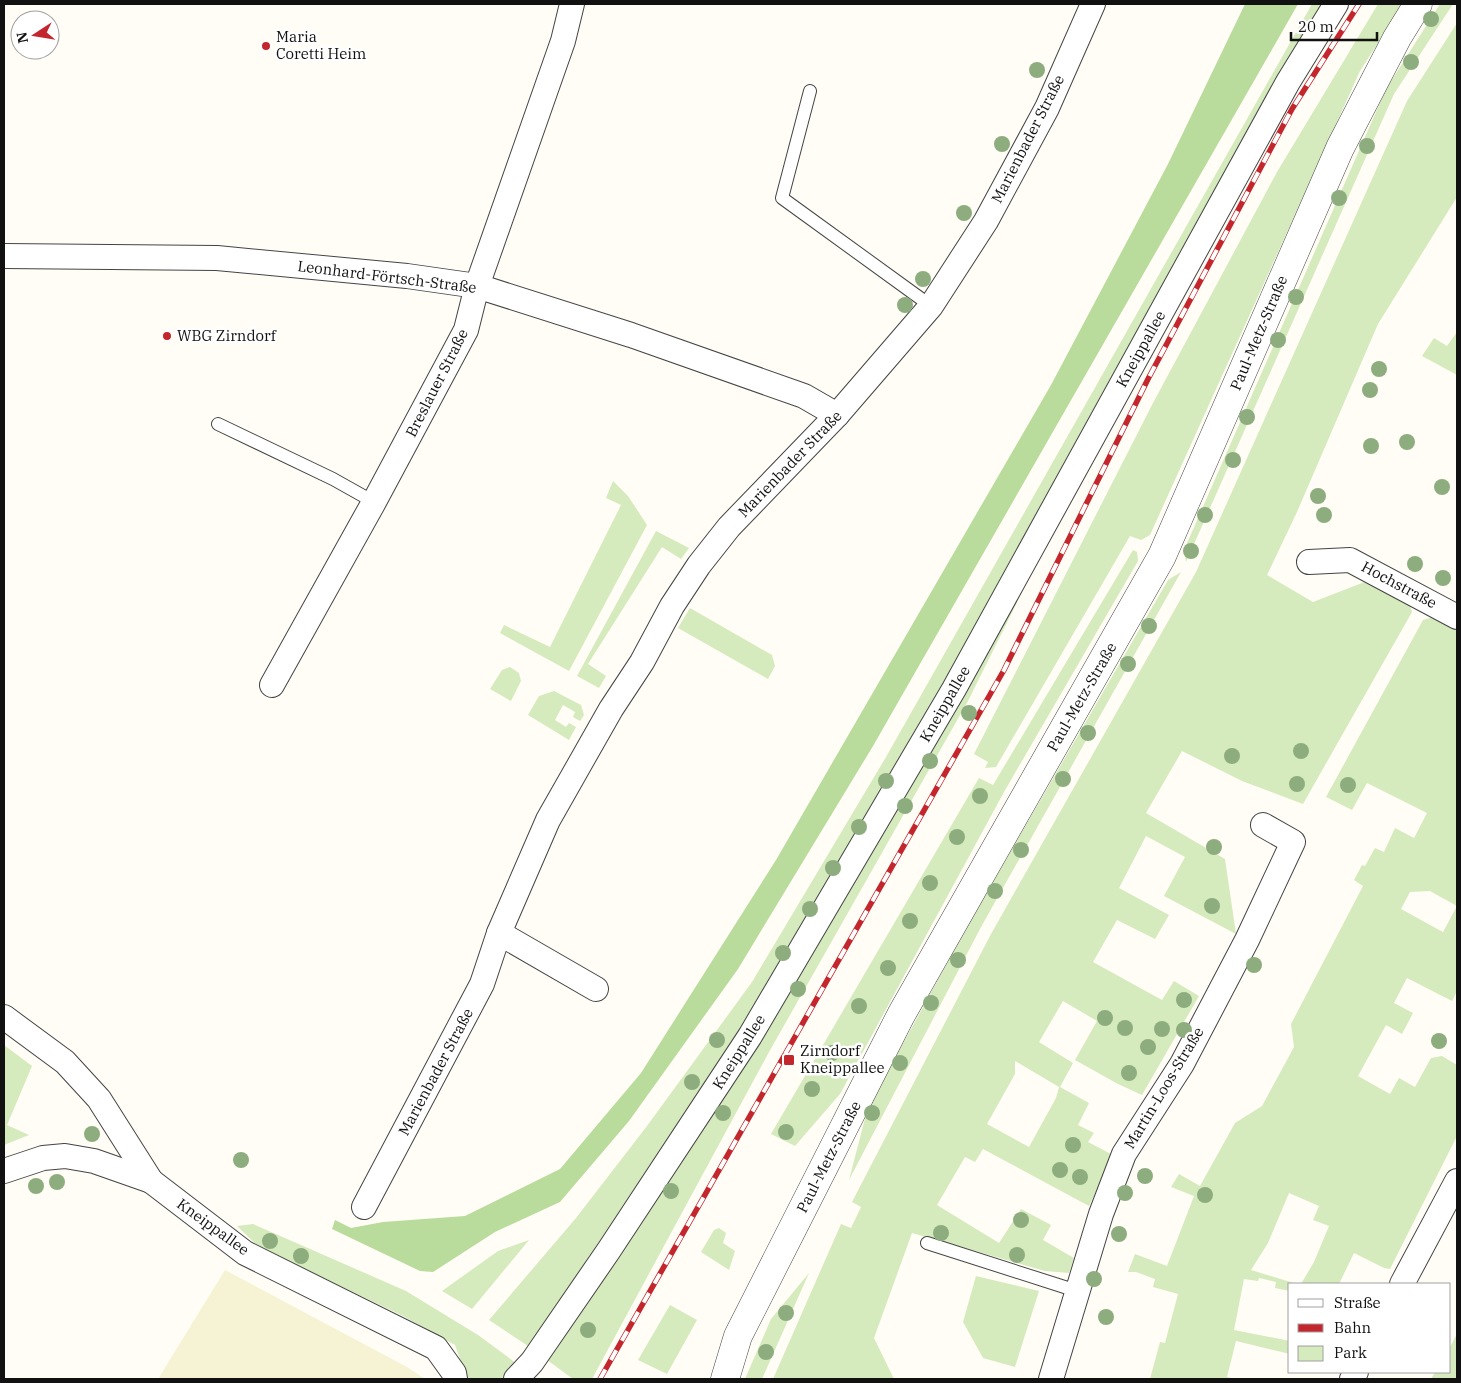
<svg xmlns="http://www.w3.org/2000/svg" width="1461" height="1383" font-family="'IBM Plex Serif',serif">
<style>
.farmland{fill:#f6f3d4}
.green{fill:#d5ebbd;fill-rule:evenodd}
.forest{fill:#b9dc9c}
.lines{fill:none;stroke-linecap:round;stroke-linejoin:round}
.service-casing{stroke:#444;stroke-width:14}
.minor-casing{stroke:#444;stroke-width:26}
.tertiary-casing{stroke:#444;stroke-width:29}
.service{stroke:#fff;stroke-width:12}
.minor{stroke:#fff;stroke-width:24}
.tertiary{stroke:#fff;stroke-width:28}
.rail-casing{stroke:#c4262e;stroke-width:5.5}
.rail{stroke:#fff;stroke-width:4;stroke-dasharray:11;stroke-linecap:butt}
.tree{fill:#8dad7f}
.poi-dot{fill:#c4262e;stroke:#fff;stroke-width:2}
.labels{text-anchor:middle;stroke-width:5;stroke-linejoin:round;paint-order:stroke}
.poi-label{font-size:15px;fill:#111;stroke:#fff;text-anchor:start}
.street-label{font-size:15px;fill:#111;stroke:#fff}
</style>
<rect width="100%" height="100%" fill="#fffdf5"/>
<!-- farmland -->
<path class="farmland" d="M225 1270 407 1367 425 1379H158Z"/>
<!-- green -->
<g class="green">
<path d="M1312 4H1330L950 682 745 1033 531 1348 489 1320 576 1218 647 1126 752 982 886 757Z"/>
<path d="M1378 4H1403L1360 71 1150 535 1141 540 1130 536 996 767 985 768 988 762 974 754 1153 403 1277 172Z"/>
<path d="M1440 4H1453L1394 94 1186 562 1184 550 1386 89Z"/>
<path d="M1457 23V197L1378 324 1297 512 1267 575 1313 602 1367 581 1410 605 1412 612 1303 804 1242 781 1182 751 1146 813 1225 859 1236 934 1164 896 1185 857 1146 836 1119 888 1169 915 1155 939 1117 920 1093 962 1162 1000 1174 981 1199 996 1142 1095 1118 1084 1075 1060 1097 1021 1063 1001 1039 1042 1073 1063 1060 1087 1089 1103 1078 1125 1094 1133 1088 1142 1113 1155 1089 1206 983 1149 975 1162 965 1157 937 1205 999 1243 1021 1209 1051 1225 1043 1240 1074 1258 1069 1273 1045 1271 912 1233 874 1338 894 1379H773L841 1224 851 1228 861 1207 852 1202 991 934 1196 572 1407 101ZM1015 1061 1059 1087 1056 1098 1029 1147 987 1124 1015 1074Z"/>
<path d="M1293 91 1094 448 968 701 769 1052 592 1379H573L543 1357 754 1042Z"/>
<path d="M1457 332V375L1422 356 1434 338 1447 346Z"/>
<path d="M613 481 628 496 647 525 569 671 500 633 504 625 550 647 621 505 606 498Z"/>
<path d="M656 531 689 548 681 559 662 547 588 664 606 676 599 688 577 676Z"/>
<path d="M1133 550 1137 552 1138 561 1004 792 840 1094 795 1146 771 1134 979 778 993 785Z"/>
<path d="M1181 572 981 927 849 1180 868 1107 971 920 1168 580Z"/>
<path d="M690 608 772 655 775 666 768 679 678 628Z"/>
<path d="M1433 617 1457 631V991L1452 1001 1407 978 1394 1003 1413 1013 1402 1034 1386 1025 1358 1076 1390 1094 1399 1078 1415 1087 1431 1058 1442 1056 1457 1065V1136L1390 1269 1384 1268 1354 1253 1339 1284H1301L1314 1262 1329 1226 1313 1220 1319 1206 1289 1193 1268 1243 1251 1270 1297 1284H1290V1291L1275 1288 1276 1282 1259 1278 1258 1281 1244 1279 1234 1330 1290 1341V1354L1236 1341 1227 1377 1235 1379H1150L1160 1342 1165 1343 1178 1294 1153 1287 1155 1279 1136 1272H1128L1135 1254 1167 1266 1194 1196 1171 1187 1179 1174 1200 1186 1235 1123 1262 1106 1294 1047 1291 1024 1363 886 1354 880 1362 865 1365 866 1375 848 1384 852 1395 828 1414 838 1427 813 1367 783 1352 810 1326 797 1423 620ZM1430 891 1457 906 1443 932 1401 909 1410 892Z"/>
<path d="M510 667 519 673 521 681 511 701 490 689 502 670Z"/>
<path d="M554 691 581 705 584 715 580 721 573 717 575 712 563 705 555 720 566 727 569 723 576 727 569 740 528 715 539 696Z"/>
<path d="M4 1045 32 1066 7 1125 29 1135 4 1145Z"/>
<path d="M253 1224 406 1291 478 1335 520 1366 504 1379H467L455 1345 403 1316 259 1247 237 1226Z"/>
<path d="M719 1228 726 1233 723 1243 735 1251 729 1270 701 1252 714 1230Z"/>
<path d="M529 1240 472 1309 442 1291 498 1251Z"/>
<path d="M809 1273 762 1379H745L771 1319Z"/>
<path d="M976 1276 1039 1291 1015 1367 983 1358 963 1322Z"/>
<path d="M670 1305 697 1320 667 1374 638 1360Z"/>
<path d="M1457 1334V1379H1431L1435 1372H1450V1347Z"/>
</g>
<!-- forest -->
<path class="forest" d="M1245 4H1298L873 746 738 969 629 1121 560 1202 495 1232 433 1272 420 1271 332 1229 335 1220 351 1228 383 1222 465 1216 560 1169 641 1073 776 860 1051 385 1168 164Z"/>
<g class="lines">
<defs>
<g id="service">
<path d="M810 91 782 198 931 306"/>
<path d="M218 424 333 479 374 502"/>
<path d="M927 1243 1077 1291"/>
</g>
<g id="minor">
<path d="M4 256 217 258 407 276 477 286 631 335 804 396 837 415"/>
<path d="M1309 562 1350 560 1457 617"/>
<path d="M272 685 374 502 466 330 477 286 563 41 572 4"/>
<path d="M499 933 596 989"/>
<path d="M4 1017 65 1062 99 1099 151 1181"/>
<path d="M4 1171 43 1158 65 1156 94 1161 151 1181 245 1253 436 1348 454 1373 455 1379"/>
<path d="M364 1207 482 984 499 933 548 820 611 709 642 662 672 606 699 565 729 527 837 415 931 306 986 221 1047 108 1093 4"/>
<path d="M1402 1284 1457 1181"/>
<path d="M516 1379 532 1362 609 1250 750 1036 954 689 1288 82 1336 4"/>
<path d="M1051 1379 1101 1214 1124 1154 1182 1064 1247 940 1293 842 1263 825"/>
<path d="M1352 1379 1356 1372"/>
</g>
<path id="tertiary" d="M725 1379 738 1336 901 1015 1162 556 1340 148 1397 38 1418 4"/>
</defs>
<!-- service casing -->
<use href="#service" class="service-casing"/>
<!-- minor casing -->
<use href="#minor" class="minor-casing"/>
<!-- tertiary casing -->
<use href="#tertiary" class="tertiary-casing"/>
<!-- service -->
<use href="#service" class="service"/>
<!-- minor -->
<use href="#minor" class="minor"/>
<!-- tertiary -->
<use href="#tertiary" class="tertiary"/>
<defs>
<path id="rail" d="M600 1379 1004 670 1148 379 1292 109 1359 4"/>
</defs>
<!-- rail casing -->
<use href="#rail" class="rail-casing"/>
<!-- rail -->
<use href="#rail" class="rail"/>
</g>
<!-- trees -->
<g class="tree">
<circle cx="1431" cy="19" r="8"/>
<circle cx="1411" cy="62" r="8"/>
<circle cx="1037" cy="70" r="8"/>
<circle cx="1002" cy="144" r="8"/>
<circle cx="1367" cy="146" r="8"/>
<circle cx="1339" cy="198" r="8"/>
<circle cx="964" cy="213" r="8"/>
<circle cx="923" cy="279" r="8"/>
<circle cx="1296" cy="297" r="8"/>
<circle cx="905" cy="305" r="8"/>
<circle cx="1278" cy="340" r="8"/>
<circle cx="1379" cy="369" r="8"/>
<circle cx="1370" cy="390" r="8"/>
<circle cx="1247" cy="417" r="8"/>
<circle cx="1407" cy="442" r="8"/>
<circle cx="1371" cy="446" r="8"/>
<circle cx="1233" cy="460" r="8"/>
<circle cx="1442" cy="487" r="8"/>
<circle cx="1318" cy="496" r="8"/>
<circle cx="1205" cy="515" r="8"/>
<circle cx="1324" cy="515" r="8"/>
<circle cx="1191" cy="551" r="8"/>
<circle cx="1415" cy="564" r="8"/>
<circle cx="1443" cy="578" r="8"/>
<circle cx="1149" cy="626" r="8"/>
<circle cx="1128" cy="664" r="8"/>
<circle cx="969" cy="713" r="8"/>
<circle cx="1088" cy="733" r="8"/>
<circle cx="1301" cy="751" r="8"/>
<circle cx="1232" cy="756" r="8"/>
<circle cx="930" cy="761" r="8"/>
<circle cx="1063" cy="779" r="8"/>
<circle cx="886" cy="781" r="8"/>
<circle cx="1297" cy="784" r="8"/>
<circle cx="1348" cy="785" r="8"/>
<circle cx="980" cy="796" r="8"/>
<circle cx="905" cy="806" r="8"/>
<circle cx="859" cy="827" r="8"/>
<circle cx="957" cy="837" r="8"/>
<circle cx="1214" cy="847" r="8"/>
<circle cx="1021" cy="850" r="8"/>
<circle cx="833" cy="868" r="8"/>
<circle cx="930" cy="883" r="8"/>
<circle cx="995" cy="891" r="8"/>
<circle cx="1212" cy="906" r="8"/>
<circle cx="810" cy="909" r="8"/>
<circle cx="910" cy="921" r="8"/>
<circle cx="783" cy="953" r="8"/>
<circle cx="958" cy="960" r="8"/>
<circle cx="1254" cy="965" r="8"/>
<circle cx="888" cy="968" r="8"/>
<circle cx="798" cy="989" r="8"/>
<circle cx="1184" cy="1000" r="8"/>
<circle cx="931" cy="1003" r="8"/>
<circle cx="859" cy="1006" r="8"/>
<circle cx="1105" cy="1018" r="8"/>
<circle cx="1125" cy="1028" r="8"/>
<circle cx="1162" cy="1029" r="8"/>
<circle cx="1184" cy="1030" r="8"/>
<circle cx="717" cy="1040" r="8"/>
<circle cx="1439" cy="1041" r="8"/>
<circle cx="1148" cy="1047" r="8"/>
<circle cx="832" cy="1053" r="8"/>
<circle cx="900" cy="1063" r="8"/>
<circle cx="1129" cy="1073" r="8"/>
<circle cx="692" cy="1082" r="8"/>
<circle cx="812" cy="1089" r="8"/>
<circle cx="723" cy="1113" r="8"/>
<circle cx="872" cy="1113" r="8"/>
<circle cx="786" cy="1132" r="8"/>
<circle cx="92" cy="1134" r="8"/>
<circle cx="1073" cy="1145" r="8"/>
<circle cx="241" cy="1160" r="8"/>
<circle cx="1060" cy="1170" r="8"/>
<circle cx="1145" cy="1176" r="8"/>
<circle cx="1080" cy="1177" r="8"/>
<circle cx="57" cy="1182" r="8"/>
<circle cx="36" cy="1186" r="8"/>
<circle cx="671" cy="1191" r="8"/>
<circle cx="1125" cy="1193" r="8"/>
<circle cx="1205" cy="1195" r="8"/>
<circle cx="1021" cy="1220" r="8"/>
<circle cx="941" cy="1233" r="8"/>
<circle cx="1119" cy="1234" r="8"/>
<circle cx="270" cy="1241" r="8"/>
<circle cx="1017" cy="1255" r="8"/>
<circle cx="301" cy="1256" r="8"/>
<circle cx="1094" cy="1279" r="8"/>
<circle cx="786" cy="1313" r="8"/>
<circle cx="1106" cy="1317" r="8"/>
<circle cx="588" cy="1330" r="8"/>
<circle cx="766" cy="1352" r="8"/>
</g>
<!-- markers -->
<g class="poi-dot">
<circle cx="266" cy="46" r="5"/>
<circle cx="167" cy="336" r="5"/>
<rect x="783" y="1054" width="12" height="12" rx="2.5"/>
</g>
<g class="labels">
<!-- poi labels -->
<g class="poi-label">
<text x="276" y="42">Maria<tspan x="276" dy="17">Coretti Heim</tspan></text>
<text x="177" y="341">WBG Zirndorf</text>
<text x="800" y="1056">Zirndorf<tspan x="800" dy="17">Kneippallee</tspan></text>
</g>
<!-- street labels -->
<g class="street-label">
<text transform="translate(1028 139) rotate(-63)" y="5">Marienbader Straße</text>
<text transform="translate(387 277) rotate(7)" y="5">Leonhard-Förtsch-Straße</text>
<text transform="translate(1259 333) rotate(-67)" y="5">Paul-Metz-Straße</text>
<text transform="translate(1141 349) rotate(-61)" y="5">Kneippallee</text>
<text transform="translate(437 383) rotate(-63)" y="5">Breslauer Straße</text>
<text transform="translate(790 464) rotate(-46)" y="5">Marienbader Straße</text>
<text transform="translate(1399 585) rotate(28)" y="5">Hochstraße</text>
<text transform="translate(1082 697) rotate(-60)" y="5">Paul-Metz-Straße</text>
<text transform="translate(945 704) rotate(-60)" y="5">Kneippallee</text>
<text transform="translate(739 1052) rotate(-58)" y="5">Kneippallee</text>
<text transform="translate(436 1072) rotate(-62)" y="5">Marienbader Straße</text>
<text transform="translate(1164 1088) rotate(-59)" y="5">Martin-Loos-Straße</text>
<text transform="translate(829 1157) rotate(-63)" y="5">Paul-Metz-Straße</text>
<text transform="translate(213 1227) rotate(36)" y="5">Kneippallee</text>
</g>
</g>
<!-- border -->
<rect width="1461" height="1383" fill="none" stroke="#111111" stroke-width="10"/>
<!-- legend -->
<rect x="1288" y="1283" width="162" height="90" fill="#ffffff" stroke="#a0a0a0"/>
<rect x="1298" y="1299" width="25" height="8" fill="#ffffff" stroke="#a0a0a0"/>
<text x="1334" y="1308" font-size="15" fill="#111111">Straße</text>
<rect x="1298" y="1324" width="25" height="8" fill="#c4262e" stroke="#a0a0a0"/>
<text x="1334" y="1333" font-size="15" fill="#111111">Bahn</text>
<rect x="1298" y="1346" width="25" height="15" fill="#d5ebbd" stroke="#a0a0a0"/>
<text x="1334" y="1358" font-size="15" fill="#111111">Park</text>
<!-- north arrow -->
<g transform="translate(35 35) rotate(258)"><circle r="24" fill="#ffffff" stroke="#a0a0a0"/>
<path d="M0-4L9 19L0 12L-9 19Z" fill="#c4262e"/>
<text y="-8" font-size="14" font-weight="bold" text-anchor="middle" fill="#111111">N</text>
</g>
<!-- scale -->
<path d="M1291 32v8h86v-8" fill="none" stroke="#111111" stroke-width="2.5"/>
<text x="1298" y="32" font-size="15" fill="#111111" stroke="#ffffff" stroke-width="4" paint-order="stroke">20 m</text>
</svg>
